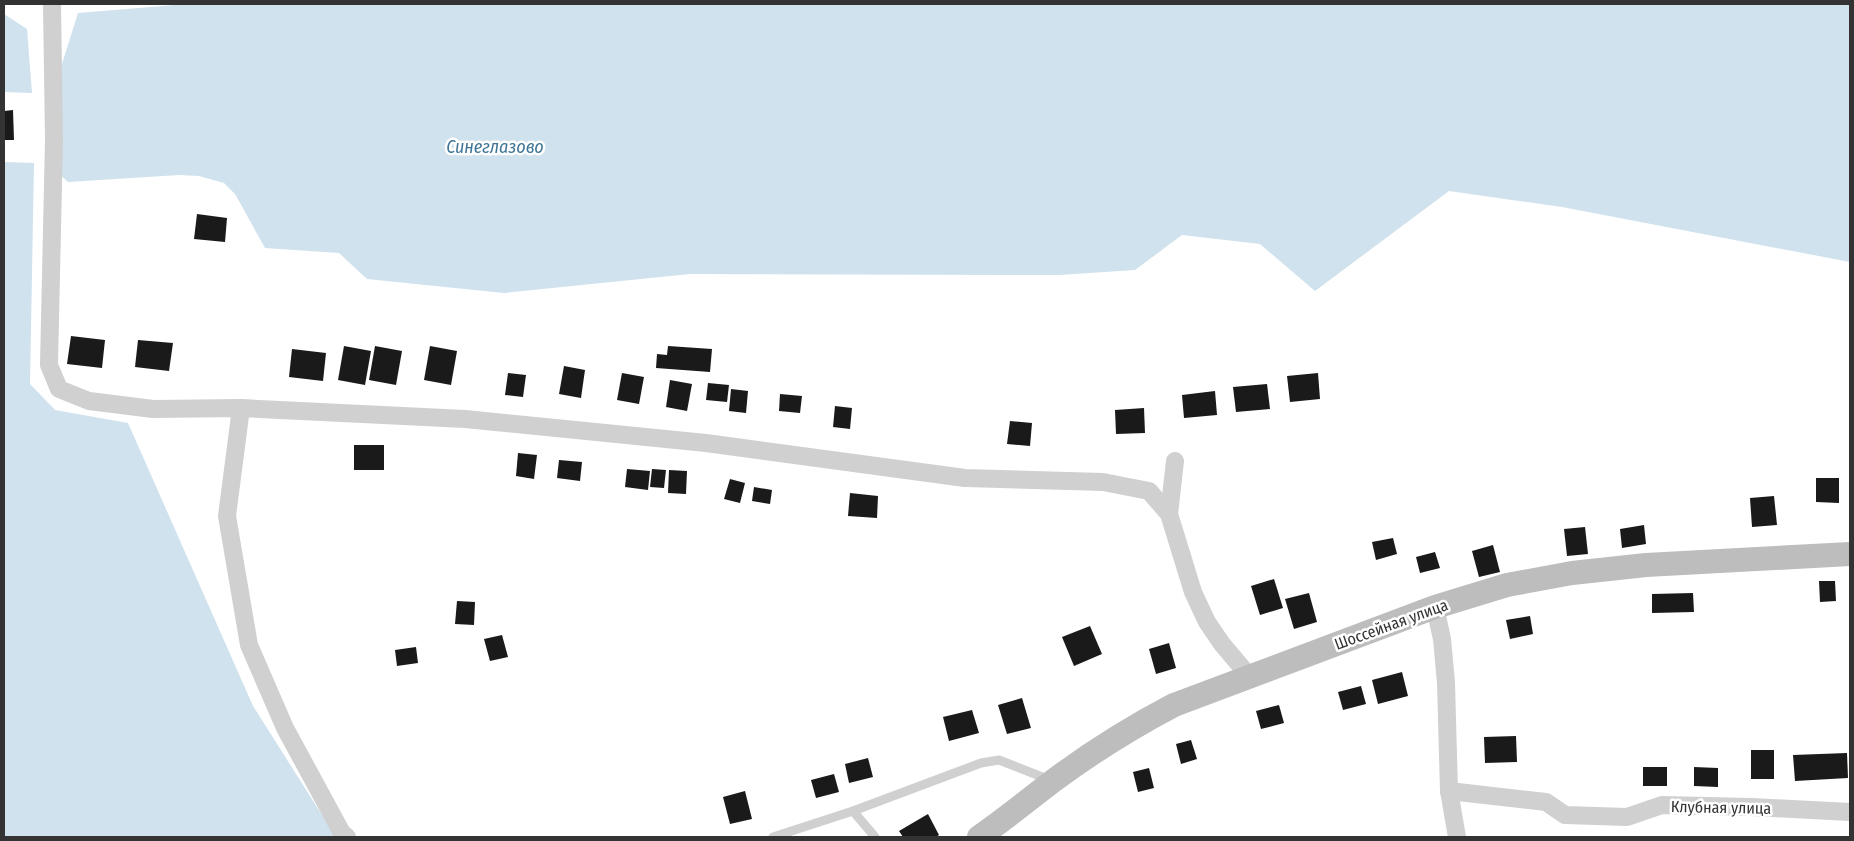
<svg xmlns="http://www.w3.org/2000/svg" width="1854" height="841" font-family="'Fira Sans Condensed',sans-serif">
<style>
.water{fill:#cfe2ee}
.building{fill:#1a1a1a}
.lines{fill:none;stroke-linecap:round;stroke-linejoin:round}
.lane{stroke:#d0d0d0;stroke-width:9}
.street{stroke:#d0d0d0;stroke-width:18}
.secondary{stroke:#bdbdbd;stroke-width:24}
.labels{text-anchor:middle;stroke-width:5;stroke-linejoin:round;paint-order:stroke}
.street-label{font-size:16px;fill:#333;stroke:#fff}
.water-label{font-size:18px;font-style:italic;fill:#3f7597;stroke:#fff}
</style>
<rect width="100%" height="100%" fill="#fff"/>
<!-- water -->
<g class="water">
<path d="M187 4H1850V262L1562 207 1449 191 1315 291 1260 244 1182 235 1135 270 1059 275 690 274 504 293 367 279 339 253 265 248 235 194 224 183 199 176 179 175 68 182 57 172 62 64 78 13Z"/>
<path d="M4 14 27 29 32 93 4 92Z"/>
<path d="M4 162 34 163 30 384 55 410 128 423 253 706 336 837H4Z"/>
</g>
<!-- building -->
<g class="building">
<path d="M13 110 14 140H4V111Z"/>
<path d="M197 214 227 218 225 242 194 239Z"/>
<path d="M71 336 105 340 102 368 67 364Z"/>
<path d="M138 340 173 343 169 371 135 367Z"/>
<path d="M344 346 371 351 365 385 338 380Z"/>
<path d="M375 346 402 351 396 385 369 380Z"/>
<path d="M430 346 457 351 451 385 424 380Z"/>
<path d="M668 346 712 349 710 372 656 368 657 354 667 355Z"/>
<path d="M292 349 326 353 323 381 289 377Z"/>
<path d="M564 366 585 370 581 398 559 394Z"/>
<path d="M508 373 526 375 523 397 505 395Z"/>
<path d="M622 373 644 377 639 404 617 400Z"/>
<path d="M1318 373 1320 399 1290 402 1287 376Z"/>
<path d="M670 380 692 384 687 411 666 407Z"/>
<path d="M708 383 729 385 727 402 706 400Z"/>
<path d="M1267 384 1270 409 1236 412 1233 387Z"/>
<path d="M731 389 748 391 746 413 729 411Z"/>
<path d="M1215 391 1217 415 1184 418 1182 395Z"/>
<path d="M780 394 802 396 800 413 779 411Z"/>
<path d="M835 406 852 408 850 429 833 427Z"/>
<path d="M1144 408 1145 433 1116 434 1115 410Z"/>
<path d="M1010 421 1032 423 1030 446 1007 444Z"/>
<rect x="354" y="445" width="30" height="25"/>
<path d="M518 453 537 455 534 479 516 476Z"/>
<path d="M559 460 582 462 580 481 557 478Z"/>
<path d="M627 469 650 471 648 490 625 487Z"/>
<path d="M652 469 666 470 664 488 650 487Z"/>
<path d="M669 470 687 471 686 494 668 493Z"/>
<path d="M1816 478H1839V503L1816 502Z"/>
<path d="M730 479 745 483 740 503 724 499Z"/>
<path d="M754 487 772 490 770 504 752 501Z"/>
<path d="M850 493 878 496 877 518 848 516Z"/>
<path d="M1774 496 1777 525 1752 527 1750 498Z"/>
<path d="M1644 525 1646 544 1622 548 1620 529Z"/>
<path d="M1585 527 1588 554 1567 556 1564 529Z"/>
<path d="M1393 538 1397 554 1376 560 1372 542Z"/>
<path d="M1493 545 1500 572 1479 577 1472 551Z"/>
<path d="M1435 552 1440 568 1420 573 1416 557Z"/>
<path d="M1274 579 1283 608 1260 615 1251 586Z"/>
<path d="M1819 581H1835L1836 601 1820 602Z"/>
<path d="M1309 593 1317 622 1294 629 1285 599Z"/>
<path d="M1693 593 1694 612 1652 613V594Z"/>
<path d="M457 601 475 602 474 625 455 624Z"/>
<path d="M1530 616 1533 634 1510 639 1506 620Z"/>
<path d="M1090 626 1102 654 1074 666 1062 637Z"/>
<path d="M502 635 508 657 490 661 484 639Z"/>
<path d="M1169 643 1176 668 1156 674 1149 649Z"/>
<path d="M416 647 418 663 397 666 395 650Z"/>
<path d="M1402 672 1408 696 1378 704 1372 680Z"/>
<path d="M1361 686 1366 704 1343 710 1338 692Z"/>
<path d="M1022 698 1031 728 1007 734 998 705Z"/>
<path d="M1279 705 1284 723 1261 729 1256 711Z"/>
<path d="M972 710 979 733 949 741 943 717Z"/>
<path d="M1516 736 1517 762 1485 763 1484 737Z"/>
<path d="M1191 740 1197 759 1181 764 1176 744Z"/>
<rect x="1751" y="750" width="23" height="29"/>
<path d="M1847 753 1848 778 1795 781 1793 755Z"/>
<path d="M868 758 873 777 849 783 845 764Z"/>
<rect x="1643" y="767" width="24" height="19"/>
<path d="M1694 767 1718 768V787L1694 786Z"/>
<path d="M1149 768 1154 788 1138 792 1133 772Z"/>
<path d="M834 774 839 792 816 798 811 780Z"/>
<path d="M745 791 752 819 730 824 723 797Z"/>
<path d="M928 814 939 835 936 837H903L899 831Z"/>
</g>
<g class="lines">
<!-- lane -->
<g class="lane">
<path d="M853 811 981 763 999 760 1050 780"/>
<path d="M773 837 853 811 875 837"/>
</g>
<!-- street -->
<g class="street">
<path d="M52 4 54 140 49 365 59 389 89 401 153 409 241 408 465 419 706 443 965 478 1103 482 1149 491 1169 514"/>
<path d="M241 408 227 516 249 645 285 728 342 833 347 837"/>
<path d="M1175 461 1169 514 1193 592 1207 622 1222 644 1250 677"/>
<path d="M1435 607 1442 639 1446 683 1449 791 1457 837"/>
<path d="M1449 791 1546 802 1565 815 1627 817 1662 805 1752 807 1850 812"/>
</g>
<!-- secondary -->
<path class="secondary" d="M979 837C1005 819 1028 800 1053 781 1092 752 1132 727 1174 705L1435 607 1507 585 1572 573 1646 565 1850 554"/>
</g>
<g class="labels">
<!-- street labels -->
<g class="street-label">
<text transform="translate(1391 624) rotate(-20)" y="6">Шоссейная улица</text>
<text transform="translate(1721 807) rotate(1)" y="6">Клубная улица</text>
</g>
<!-- water labels -->
<g class="water-label">
<text x="495" y="153">Синеглазово</text>
</g>
</g>
<!-- border -->
<rect width="1854" height="841" fill="none" stroke="#333333" stroke-width="10"/>
</svg>
